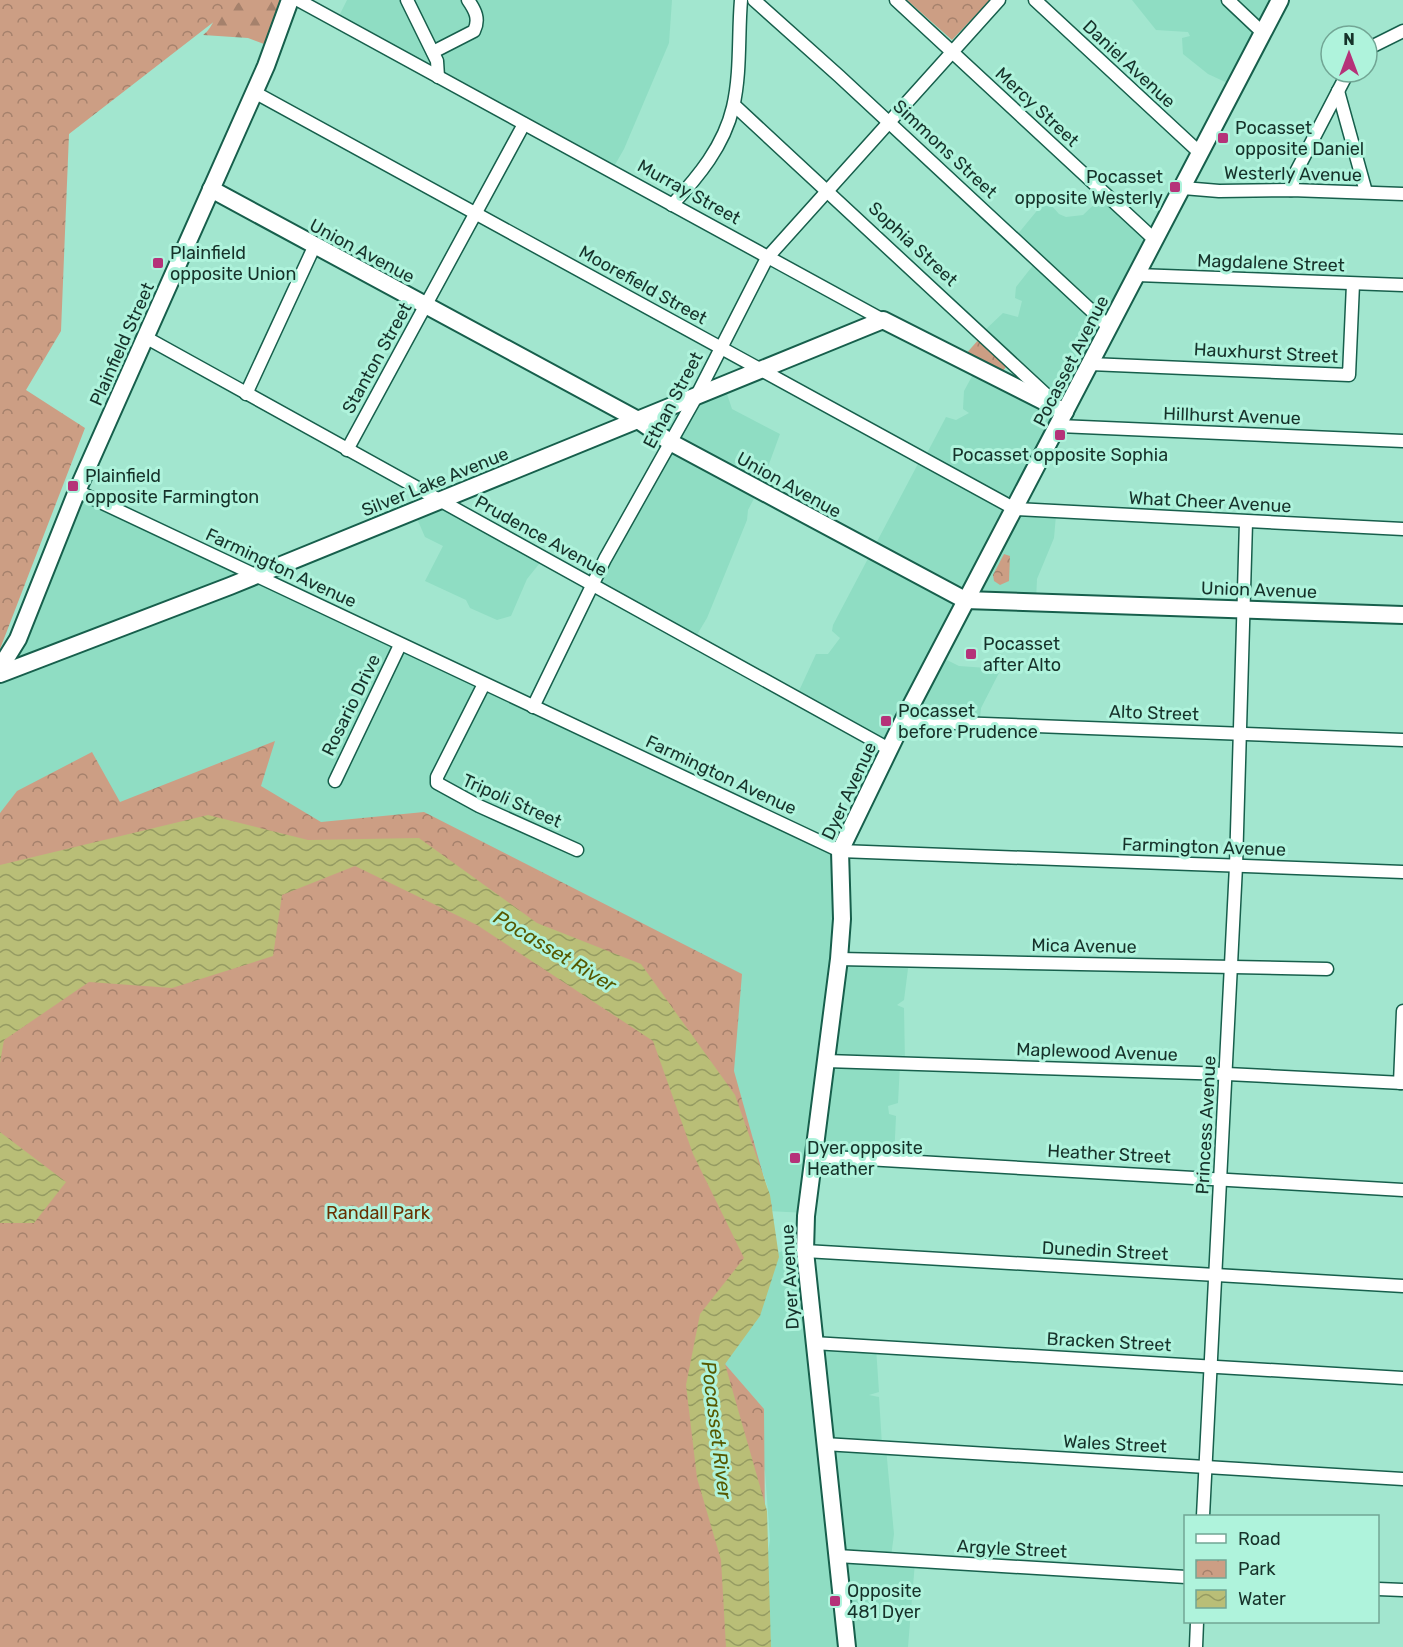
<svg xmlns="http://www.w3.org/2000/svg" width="1403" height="1647" font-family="Rubik,sans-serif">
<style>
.built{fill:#8fddc3}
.forest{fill:url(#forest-firs)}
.park{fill:url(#park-crowns)}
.water{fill:url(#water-waves)}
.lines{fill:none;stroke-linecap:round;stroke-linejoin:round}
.street-casing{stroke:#175f4c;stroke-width:15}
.secondary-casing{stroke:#175f4c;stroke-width:20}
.street{stroke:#fff;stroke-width:12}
.secondary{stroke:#fff;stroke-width:16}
.poi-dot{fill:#b53279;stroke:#aff3dc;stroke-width:2}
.labels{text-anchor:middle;stroke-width:6;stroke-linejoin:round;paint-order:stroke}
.street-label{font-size:18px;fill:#16322a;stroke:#aff3dc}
.poi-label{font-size:18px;fill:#16322a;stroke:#aff3dc;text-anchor:start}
.park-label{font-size:18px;fill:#692f00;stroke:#aff3dc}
.water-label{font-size:20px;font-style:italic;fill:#565800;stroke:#aff3dc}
</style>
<defs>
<pattern id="forest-firs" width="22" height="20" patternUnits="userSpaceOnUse" patternTransform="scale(1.5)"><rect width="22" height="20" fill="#cc9e84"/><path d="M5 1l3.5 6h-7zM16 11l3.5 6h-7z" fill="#a5816c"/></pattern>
<pattern id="park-crowns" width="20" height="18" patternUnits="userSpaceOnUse" patternTransform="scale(1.5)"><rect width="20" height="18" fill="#cc9e84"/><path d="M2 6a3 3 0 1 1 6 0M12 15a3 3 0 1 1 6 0" fill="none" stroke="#a5816c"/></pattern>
<pattern id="water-waves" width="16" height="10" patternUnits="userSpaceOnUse" patternTransform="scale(1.5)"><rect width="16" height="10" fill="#b9be77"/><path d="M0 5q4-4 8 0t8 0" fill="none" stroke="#959b62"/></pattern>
</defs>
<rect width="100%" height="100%" fill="#a2e6cf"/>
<!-- built -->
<g class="built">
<path d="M347 0H672L669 43 624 149 612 170 338 18Z"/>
<path d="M1132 0H1281L1234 86 1208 74 1183 54 1182 38 1190 36 1188 32 1156 30Z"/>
<path d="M1105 194 1154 238 1019 502 1056 515 1054 538 1037 579 1036 601 966 599 939 656 959 666 1001 669 981 708 979 729 902 726 889 747 798 693 816 654H828L840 638 832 631 833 625 921 458 926 455 946 417 956 420 969 413 963 409 964 391 977 367 1049 402 984 331 1003 313 1018 317 1022 301 1015 298 1016 287 1038 259 1017 235 1040 207 1051 205 1059 214 1066 217 1083 215Z"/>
<path d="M724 385 732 409 780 434 769 464 757 486 758 491 748 510 747 520 707 618 695 638 597 587 671 442 641 421Z"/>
<path d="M78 498 841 850V958L909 961 904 1000 897 1005 904 1008 905 1062 900 1064 898 1103 888 1106 889 1114 896 1116 894 1159 816 1155 806 1213 768 1211V1188L750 1138 0 846V668Z"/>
<path d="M434 503 543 559 527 579 511 616 497 620 470 608 466 600 425 581 443 546 425 537 414 512Z"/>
<path d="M782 1251H805L813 1338 876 1347 879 1392 869 1395 879 1397 882 1445 886 1448 894 1534 891 1557 915 1562 908 1647H769L765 1570 770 1540 765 1472 754 1440 731 1411 724 1356 776 1254Z"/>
</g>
<!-- forest -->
<path class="forest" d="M220 0H290L272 47 248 38 203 35C214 27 217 12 220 0Z"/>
<!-- park -->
<g class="park">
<path d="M0 0H242L69 134 61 331 26 390 85 428 0 649Z"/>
<path d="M907 0H990L952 40Z"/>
<path d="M979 339 1009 363 1000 375 965 355Z"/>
<path d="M1004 554 1010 556 1009 581 1000 585 994 581 993 575Z"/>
<path d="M275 741 261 786 321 822 424 812 742 974 734 1071 772 1207V1276L725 1364 764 1409 766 1647H0V813L17 791 92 752 120 802Z"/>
</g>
<!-- water -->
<g class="water">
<path d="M208 815 308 840 419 838 537 923 641 964 735 1095 770 1195 779 1257 760 1316 725 1364 767 1511 771 1647H726L721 1560 697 1478 686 1385 700 1314 744 1258 693 1154 653 1041 477 925 355 866 282 895 273 956 172 988 89 982 4 1040 0 1063V865Z"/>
<path d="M0 1132 66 1182 34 1223H0Z"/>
</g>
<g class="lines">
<defs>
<g id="street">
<path d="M298 0 883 320"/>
<path d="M407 0 437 61 438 77"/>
<path d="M754 0 839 76 1109 327"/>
<path d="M896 0 1155 240"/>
<path d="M1035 0 1200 153"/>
<path d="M1228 0 1263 33"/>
<path d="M1367 49 1403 31"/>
<path d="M433 52 474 31C480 19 475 10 468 0"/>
<path d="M1338 91 1366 192"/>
<path d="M254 92 1015 509 1403 529"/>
<path d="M734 105 1054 402"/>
<path d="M1183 188 1219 191 1291 190 1403 194"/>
<path d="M1291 190 1296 172 1348 72"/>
<path d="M672 205C698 177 724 146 733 107 741 73 738 35 741 0"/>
<path d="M1137 275 1403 285"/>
<path d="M145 337 889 749"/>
<path d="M1090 364 1349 375 1353 284"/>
<path d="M246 394 314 247"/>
<path d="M1059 426 1403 441"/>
<path d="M347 450 524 124"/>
<path d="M77 491 840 851 1403 872"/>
<path d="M484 684 437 777V783L479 806 577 850"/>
<path d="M533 707 605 559 696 397 767 258 999 0"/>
<path d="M903 721 1403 740"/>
<path d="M335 781 400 645"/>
<path d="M839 959 1327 969"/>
<path d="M826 1061 1227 1074 1403 1083"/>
<path d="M1400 1083 1403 1011"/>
<path d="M814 1156 1403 1190"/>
<path d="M805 1251 1403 1286"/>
<path d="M813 1343 1403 1378"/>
<path d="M824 1444 1403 1479"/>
<path d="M1203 1516 1236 866 1246 522"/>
<path d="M837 1556 1186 1577"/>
<path d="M1378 1589 1403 1590"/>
<path d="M1196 1647 1197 1622"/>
</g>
<g id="secondary">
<path d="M211 189 638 420 670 442 965 600 1403 615"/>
<path d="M0 668 18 639 77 491 266 66 290 0"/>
<path d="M0 674 230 586 883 320 1065 412"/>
<path d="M847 1647 805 1251 806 1216 839 959 842 919 840 851 903 721 1280 0"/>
</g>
</defs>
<!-- street casing -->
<use href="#street" class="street-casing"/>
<!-- secondary casing -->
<use href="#secondary" class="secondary-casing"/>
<!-- street -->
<use href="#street" class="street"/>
<!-- secondary -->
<use href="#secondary" class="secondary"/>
</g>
<!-- markers -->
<g class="poi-dot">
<rect x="1217" y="132" width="12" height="12" rx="3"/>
<rect x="1169" y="181" width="12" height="12" rx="3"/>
<rect x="152" y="257" width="12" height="12" rx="3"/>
<rect x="1054" y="429" width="12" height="12" rx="3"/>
<rect x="67" y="480" width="12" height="12" rx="3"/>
<rect x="965" y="648" width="12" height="12" rx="3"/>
<rect x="880" y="715" width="12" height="12" rx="3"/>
<rect x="789" y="1152" width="12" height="12" rx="3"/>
<rect x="829" y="1595" width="12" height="12" rx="3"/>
</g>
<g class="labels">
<!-- street labels -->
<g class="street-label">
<text transform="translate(1129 64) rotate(43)" y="6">Daniel Avenue</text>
<text transform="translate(1037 107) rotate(43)" y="6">Mercy Street</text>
<text transform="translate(945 149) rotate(43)" y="6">Simmons Street</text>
<text transform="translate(1293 174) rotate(1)" y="6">Westerly Avenue</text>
<text transform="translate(689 192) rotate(29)" y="6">Murray Street</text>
<text transform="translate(913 244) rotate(43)" y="6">Sophia Street</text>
<text transform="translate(362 251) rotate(28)" y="6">Union Avenue</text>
<text transform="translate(1271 263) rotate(2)" y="6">Magdalene Street</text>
<text transform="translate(643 285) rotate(29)" y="6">Moorefield Street</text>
<text transform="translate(122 344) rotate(-66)" y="6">Plainfield Street</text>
<text transform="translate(1266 353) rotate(3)" y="6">Hauxhurst Street</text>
<text transform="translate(377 358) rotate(-61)" y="6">Stanton Street</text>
<text transform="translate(1071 361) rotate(-63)" y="6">Pocasset Avenue</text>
<text transform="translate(673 400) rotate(-62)" y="6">Ethan Street</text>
<text transform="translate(1232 416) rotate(2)" y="6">Hillhurst Avenue</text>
<text transform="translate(435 482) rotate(-22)" y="6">Silver Lake Avenue</text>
<text transform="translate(789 485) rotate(29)" y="6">Union Avenue</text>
<text transform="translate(1210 502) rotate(3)" y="6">What Cheer Avenue</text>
<text transform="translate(541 536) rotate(29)" y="6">Prudence Avenue</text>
<text transform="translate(281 568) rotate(25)" y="6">Farmington Avenue</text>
<text transform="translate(1259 590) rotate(2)" y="6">Union Avenue</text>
<text transform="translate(351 705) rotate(-64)" y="6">Rosario Drive</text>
<text transform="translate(1154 713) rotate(2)" y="6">Alto Street</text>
<text transform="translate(721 775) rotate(25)" y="6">Farmington Avenue</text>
<text transform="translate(849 791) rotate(-65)" y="6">Dyer Avenue</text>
<text transform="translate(512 801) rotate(24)" y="6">Tripoli Street</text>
<text transform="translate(1204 847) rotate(2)" y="6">Farmington Avenue</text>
<text transform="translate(1084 946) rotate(1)" y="6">Mica Avenue</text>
<text transform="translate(1097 1052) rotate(2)" y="6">Maplewood Avenue</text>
<text transform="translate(1206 1125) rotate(-87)" y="6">Princess Avenue</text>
<text transform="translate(1109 1154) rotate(3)" y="6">Heather Street</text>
<text transform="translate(1105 1251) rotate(3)" y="6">Dunedin Street</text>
<text transform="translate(790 1277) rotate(-93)" y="6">Dyer Avenue</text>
<text transform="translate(1109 1342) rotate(3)" y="6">Bracken Street</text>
<text transform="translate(1115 1444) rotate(3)" y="6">Wales Street</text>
<text transform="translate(1012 1549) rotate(3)" y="6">Argyle Street</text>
</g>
<!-- poi labels -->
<g class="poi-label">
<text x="1235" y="134">Pocasset<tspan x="1235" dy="21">opposite Daniel</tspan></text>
<text x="1163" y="183" text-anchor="end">Pocasset<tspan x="1163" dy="21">opposite Westerly</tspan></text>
<text x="170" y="259">Plainfield<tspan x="170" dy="21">opposite Union</tspan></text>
<text x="1060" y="461" text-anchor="middle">Pocasset opposite Sophia</text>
<text x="85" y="482">Plainfield<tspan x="85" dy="21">opposite Farmington</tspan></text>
<text x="983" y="650">Pocasset<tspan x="983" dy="21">after Alto</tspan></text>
<text x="898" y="717">Pocasset<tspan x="898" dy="21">before Prudence</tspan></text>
<text x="807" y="1154">Dyer opposite<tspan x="807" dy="21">Heather</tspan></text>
<text x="847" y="1597">Opposite<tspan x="847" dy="21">481 Dyer</tspan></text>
</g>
<!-- park labels -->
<g class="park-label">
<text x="378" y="1219">Randall Park</text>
</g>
<!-- water labels -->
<g class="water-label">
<text transform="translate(555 951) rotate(31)" y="7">Pocasset River</text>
<text transform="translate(717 1430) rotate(83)" y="7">Pocasset River</text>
</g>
</g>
<!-- legend -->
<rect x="1184" y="1515" width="195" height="108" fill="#aff3dc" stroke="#72a695" stroke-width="1.5"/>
<rect x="1196" y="1534" width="30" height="9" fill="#ffffff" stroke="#72a695" stroke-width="1.5"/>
<text x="1238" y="1545" font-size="18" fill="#16322a">Road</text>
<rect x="1196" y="1560" width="30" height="18" fill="url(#park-crowns)" stroke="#72a695" stroke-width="1.5"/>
<text x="1238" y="1575" font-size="18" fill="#16322a">Park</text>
<rect x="1196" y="1590" width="30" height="18" fill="url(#water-waves)" stroke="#72a695" stroke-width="1.5"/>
<text x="1238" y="1605" font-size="18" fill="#16322a">Water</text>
<!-- north arrow -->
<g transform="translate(1349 54)"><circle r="28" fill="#aff3dc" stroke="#72a695" stroke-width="1.5"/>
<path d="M0-4.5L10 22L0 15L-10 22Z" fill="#b53279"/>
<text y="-9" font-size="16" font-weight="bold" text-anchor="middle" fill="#16322a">N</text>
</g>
</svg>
